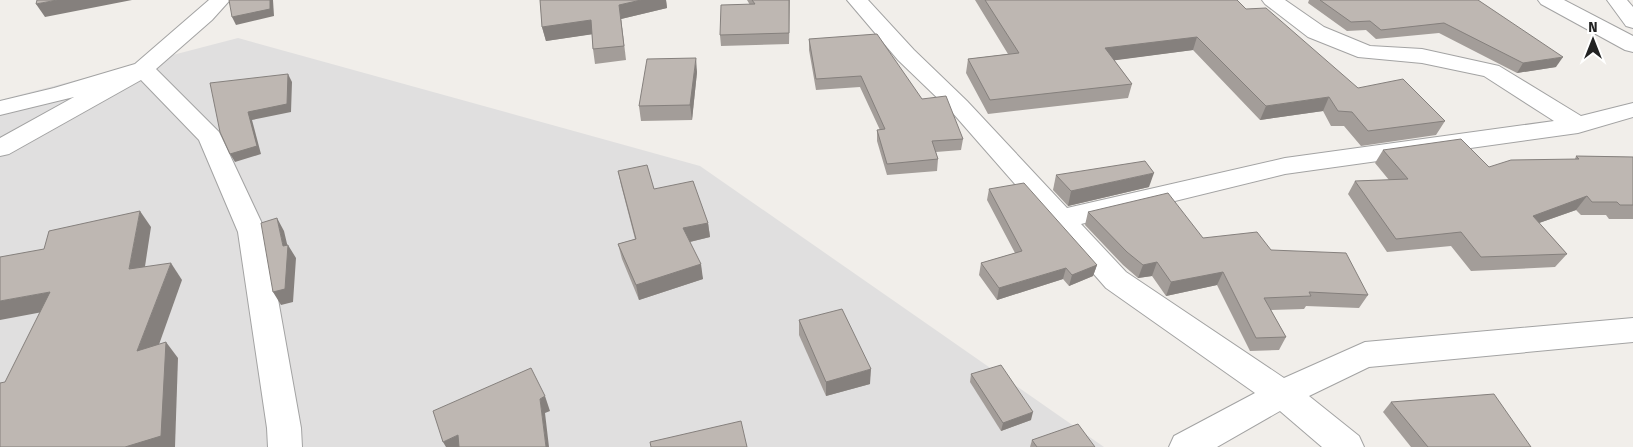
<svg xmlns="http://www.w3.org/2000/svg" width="1633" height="447" font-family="'Fira Sans',sans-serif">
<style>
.residential{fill:#e0dfdf}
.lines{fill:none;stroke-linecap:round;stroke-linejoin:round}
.street-casing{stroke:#a3a3a3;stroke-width:2}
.street{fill:#fff;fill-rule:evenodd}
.wall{fill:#a39d99}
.shaded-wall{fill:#85807d}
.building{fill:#beb7b2;stroke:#85807d}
</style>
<rect width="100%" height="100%" fill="#f1eeea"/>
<!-- residential -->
<path class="residential" d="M238 38 700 166 1104 447H0V100Z"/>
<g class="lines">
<defs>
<g id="street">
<path d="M209 0H230L212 20 156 69 219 132 266 232 301 428 302 447H268L267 428 238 232 199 140 141 80 9 154 0 156V138L74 97 0 115V101L54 88 135 64Z"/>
<path d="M847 0H868L914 50 967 101 1067 208 1285 158 1554 121 1484 76 1422 63 1358 57 1308 37 1265 4 1262 0H1285L1324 27 1370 46 1422 49 1499 66 1581 116 1633 103V117L1578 133 1285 174 1081 224 1126 272 1284 378 1365 342 1633 318V342L1369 367 1309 396 1359 436 1364 447H1322L1280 411 1217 447H1169L1174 436 1255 393 1106 288 951 111 898 60Z"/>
<path d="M1538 0H1564L1633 36V52L1625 50 1541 4Z"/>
<path d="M1607 0H1627L1633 7V28L1626 26Z"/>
</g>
</defs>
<!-- street casing -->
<use href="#street" class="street-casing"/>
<!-- street -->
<use href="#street" class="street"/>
</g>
<!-- wall -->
<g class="wall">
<path d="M540 0H666L667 8 621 19 626 60 595 64 593 49 592 34 546 41 542 27Z"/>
<path d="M747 0H790L789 44 721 46 720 35 750 5Z"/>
<path d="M975 0H1237L1246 9 1358 88 1445 121 1436 135 1361 146 1344 126H1331L1323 111 1260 120 1193 50 1114 60 1132 84 1128 98 988 114 966 73 968 59 1008 54Z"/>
<path d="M1309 0H1478L1556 67 1517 73 1439 33 1376 39 1366 30 1347 31 1308 3Z"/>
<path d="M809 39 922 99 963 139 961 150 936 152 938 159 937 171 887 175 877 141V130H880L860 87 816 90 809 50Z"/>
<path d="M697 72 692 120 641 121 639 106Z"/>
<path d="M1383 150 1489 167 1575 159 1576 156 1633 157V219H1609L1606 215H1581L1576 210 1539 223 1567 254 1555 267 1471 271 1451 246 1387 252 1348 194 1355 181 1389 180 1375 163Z"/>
<path d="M618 171 654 189 708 223 710 237 690 242 703 279 639 300 622 259 618 244 635 239 621 185Z"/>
<path d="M1056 175 1149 187 1068 206 1053 190Z"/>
<path d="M989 189 1097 265 1093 276 1069 286 1063 279 997 300 979 275 981 263 1015 253 987 200Z"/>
<path d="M1088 212 1203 238 1271 250 1368 295 1359 308 1306 306 1304 309 1271 310 1286 337 1279 350 1250 351 1217 285 1166 296 1152 276 1138 278 1123 265 1085 225Z"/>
<path d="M799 320 870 384 826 396 799 335Z"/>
<path d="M971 374 1031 420 1001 431 970 382Z"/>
<path d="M1391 402 1531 447H1411L1383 412Z"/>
<path d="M1032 440 1095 447H1030Z"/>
</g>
<!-- shaded-wall -->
<g class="shaded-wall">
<path d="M57 0H132L45 17 36 4Z"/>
<path d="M270 0H273L274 16 236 25 232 17Z"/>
<path d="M641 0H666L667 8 621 19 626 60 619 5Z"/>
<path d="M591 20 594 34 546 41 542 27Z"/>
<path d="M1197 37 1193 50 1102 62 1105 48Z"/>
<path d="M1563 57 1556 67 1517 73 1523 63Z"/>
<path d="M696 58 697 72 692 120 690 105Z"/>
<path d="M288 74 292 82 291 112 252 120 261 154 235 162 230 154 248 112Z"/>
<path d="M1329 97 1323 111 1260 120 1266 106Z"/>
<path d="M1154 173 1149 187 1068 206 1071 191Z"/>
<path d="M1587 196 1576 210 1522 229 1533 216Z"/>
<path d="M140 211 151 227 142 286 129 269Z"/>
<path d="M277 218 284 231 288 248V245L296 258 293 302 281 305 273 292 283 246Z"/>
<path d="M708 223 710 237 685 243 683 228Z"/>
<path d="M1157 262 1152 276 1138 278 1143 265Z"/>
<path d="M171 263 182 280 151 367 137 351Z"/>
<path d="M701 264 703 279 639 300 636 285Z"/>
<path d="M1097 265 1093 276 1069 286 1072 275Z"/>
<path d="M1066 268 1063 279 997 300 999 288Z"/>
<path d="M1223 272 1217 285 1166 296 1171 282Z"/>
<path d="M50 292 64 308 0 320V301Z"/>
<path d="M166 342 178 358 175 447H125Z"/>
<path d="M871 369 870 384 826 396V382Z"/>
<path d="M545 396 550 411 545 413 549 447H546L540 399Z"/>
<path d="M1033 412 1031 420 1001 431 1003 423Z"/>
<path d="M458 435 464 447H446L443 442Z"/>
</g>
<!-- building -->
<g class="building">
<path d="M37 0H57L36 4Z"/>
<path d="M229 0H270V9L232 17Z"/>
<path d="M540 0H641L619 5 624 46 593 49 591 20 542 27Z"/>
<path d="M752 0H789V33L720 35 721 5 755 4Z"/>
<path d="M985 0H1237L1246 9 1266 8 1358 88 1403 79 1445 121 1368 131 1352 112 1338 111 1329 97 1266 106 1197 37 1105 48 1132 84 990 100 968 59 1019 53Z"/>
<path d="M1320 0H1478L1563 57 1523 63 1444 23 1381 30 1370 21 1351 22Z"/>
<path d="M877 34 922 99 946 96 963 139 932 141 938 159 887 164 877 130 885 129 861 76 816 79 809 39Z"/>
<path d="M696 58 690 105 639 106 647 59Z"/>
<path d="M288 74 287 104 248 112 257 146 230 154 220 132 210 83Z"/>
<path d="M1461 139 1489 167 1511 160 1579 159 1576 156 1633 157V205H1620L1617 202H1592L1587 196 1533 216 1567 254 1481 257 1461 232 1396 239 1355 181 1408 179 1383 150Z"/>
<path d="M1145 161 1154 173 1071 191 1056 175Z"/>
<path d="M647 165 654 189 693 181 708 223 683 228 701 264 636 285 618 244 636 239 618 171Z"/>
<path d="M1024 183 1097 265 1072 275 1066 268 999 288 981 263 1022 251 989 189Z"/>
<path d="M1168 193 1203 238 1257 232 1271 250 1346 253 1368 295 1309 292 1311 296 1264 298 1286 337 1256 338 1223 272 1171 282 1157 262 1143 265 1127 252 1088 212Z"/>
<path d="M140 211 129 269 171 263 137 351 166 342 161 436 125 447H0V383L5 382 50 292 0 301V257L44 249 49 231Z"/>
<path d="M277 218 283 246 288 245 285 289 273 292 261 223Z"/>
<path d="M842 309 871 369 826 382 799 320Z"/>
<path d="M1001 365 1033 412 1003 423 971 374Z"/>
<path d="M531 368 545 396 540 399 546 447H459L458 435 443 442 433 411Z"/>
<path d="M1494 394 1531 447H1428L1391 402Z"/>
<path d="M741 421 747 447H651L650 442Z"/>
<path d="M1078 424 1095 447H1037L1032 440Z"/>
</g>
<!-- north arrow -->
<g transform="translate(1593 40)" stroke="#ffffff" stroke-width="4" paint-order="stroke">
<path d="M0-4L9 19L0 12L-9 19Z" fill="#222222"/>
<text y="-8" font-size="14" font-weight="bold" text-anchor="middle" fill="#222222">N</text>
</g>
</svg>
